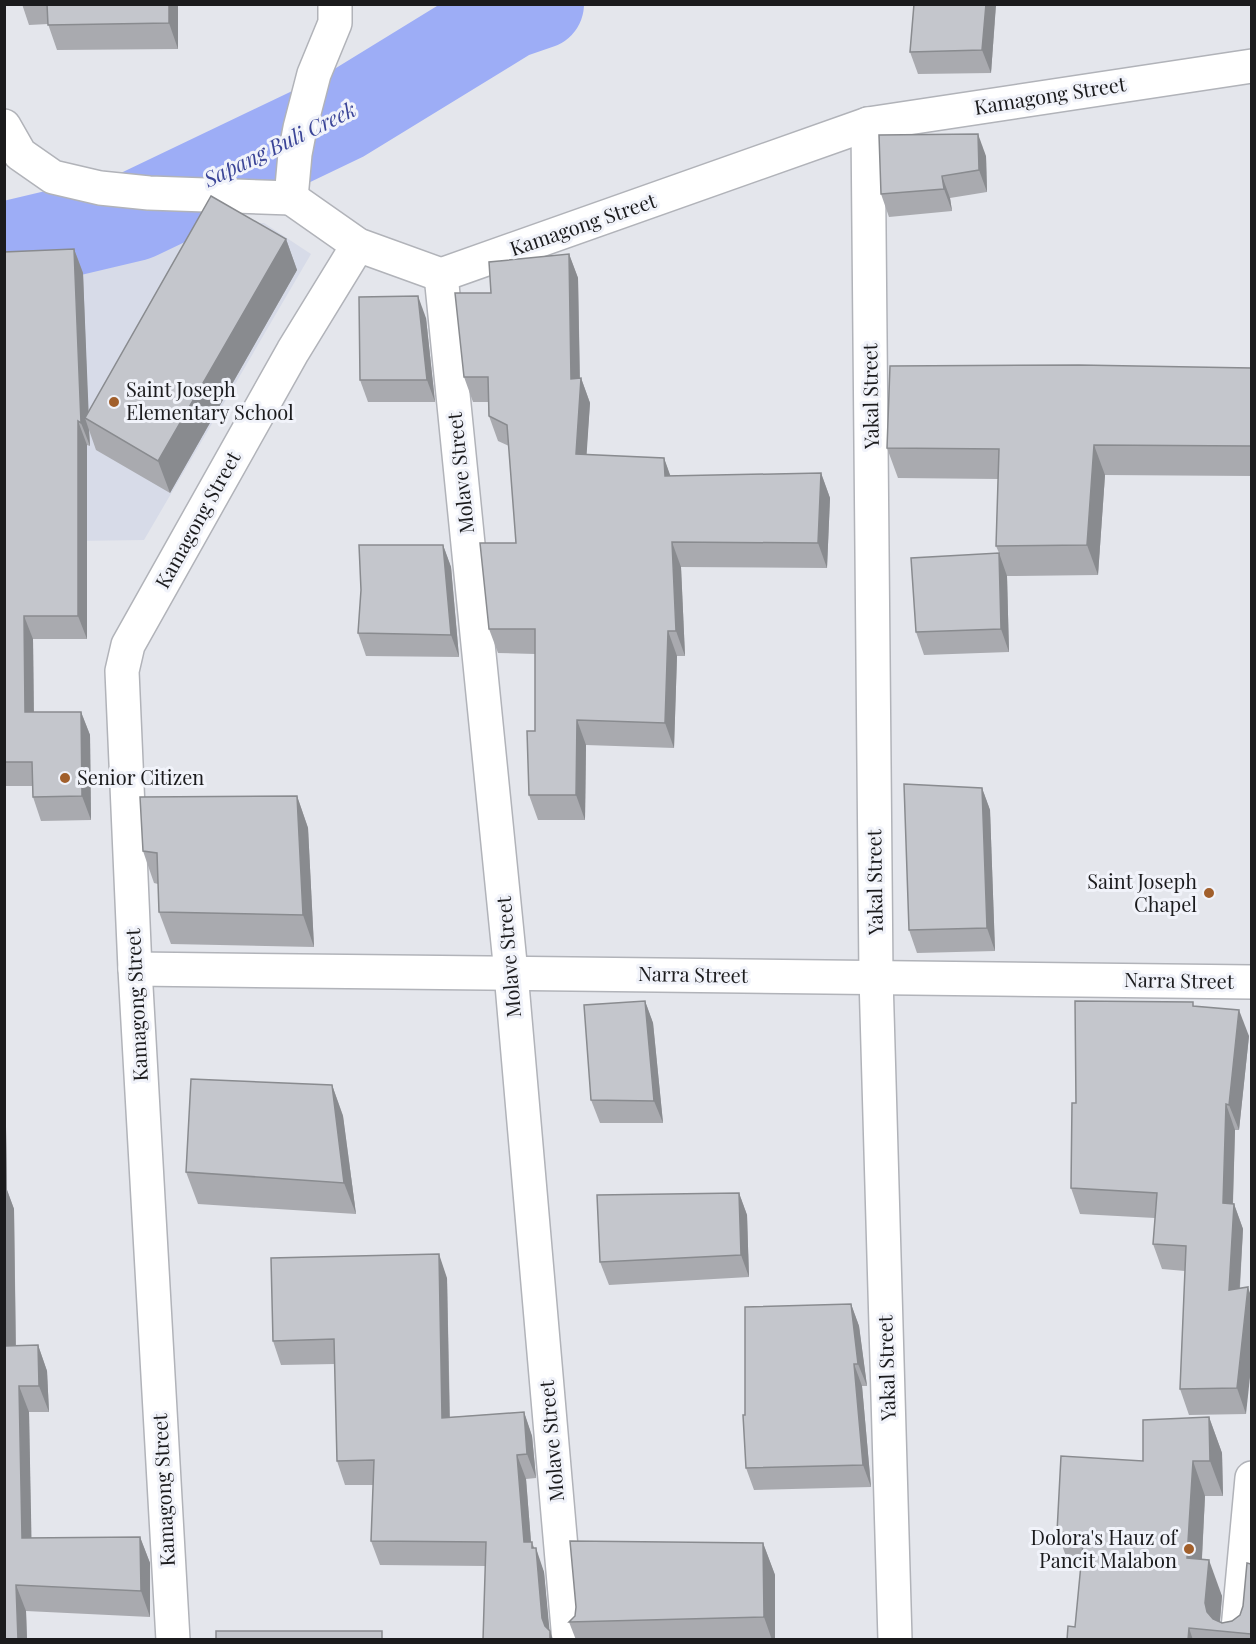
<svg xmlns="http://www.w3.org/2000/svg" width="1256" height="1644" font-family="'Playfair Display',serif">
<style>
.built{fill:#d7dbe8}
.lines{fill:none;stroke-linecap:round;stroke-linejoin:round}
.river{stroke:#9dadf6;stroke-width:90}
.minor-casing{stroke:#b1b3b9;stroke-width:36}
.minor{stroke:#fff;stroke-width:33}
.wall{fill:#a9aaaf}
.shaded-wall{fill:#898b8f}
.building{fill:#c4c6cc;stroke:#898b8f;stroke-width:1.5}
.poi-dot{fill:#a15f2b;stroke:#f1f3fa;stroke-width:2}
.labels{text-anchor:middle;stroke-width:6;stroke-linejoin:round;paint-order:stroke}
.street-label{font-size:20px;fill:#1b1b1d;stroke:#f1f3fa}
.poi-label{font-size:20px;fill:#1b1b1d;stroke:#f1f3fa;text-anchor:start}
.water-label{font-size:21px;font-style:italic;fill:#3a4497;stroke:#f1f3fa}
</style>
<rect width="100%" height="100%" fill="#e4e6ec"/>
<!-- built -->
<path class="built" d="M202 221 264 223 311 254 144 540 5 542 4 264Z"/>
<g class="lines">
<!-- river -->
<path class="river" d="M4 247 135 216 342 117 510 14 539 4"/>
<defs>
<g id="minor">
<path d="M868 124 876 977 895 1640"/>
<path d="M4 126 20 154 53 177 100 188 149 193 291 198"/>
<path d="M291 198 358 245 441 275 868 124 1252 66"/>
<path d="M291 198 295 154 300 128 314 74 335 23V4"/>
<path d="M441 275 511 973 569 1640"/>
<path d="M135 969 1252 982"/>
<path d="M173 1640 135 969 122 671 128 645 293 351 358 245"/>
<path d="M1237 1640 1252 1478"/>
</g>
</defs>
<!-- minor casing -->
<use href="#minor" class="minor-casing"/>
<!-- minor -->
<use href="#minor" class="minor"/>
</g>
<!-- wall -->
<g class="wall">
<path d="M22 4H178V49L57 50 48 24 29 25Z"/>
<path d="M914 4H996L991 73 918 74 910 52Z"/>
<path d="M986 156 987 192 950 198 952 211 889 217 881 194Z"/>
<path d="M286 239 297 270 170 493 96 450 89 430 90 446 87 445V639H33L34 712H81L90 735 91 820 41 821 33 797 32 786H4V252L74 249 83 273 88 412Z"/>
<path d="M569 254 578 278 580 378H581L590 403 586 455 664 458 670 476 821 473 830 498 827 568 681 567 685 656H677L674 748 586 745 585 820H538L529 795 535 731V654L498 653 489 629 516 543 509 446 498 441 489 416 488 402H473L464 377 491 293Z"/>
<path d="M426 318 435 402H368L360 380Z"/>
<path d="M1251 368V476L1105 475 1098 575 1007 576 1009 652 924 655 916 632 999 553 996 546 998 479 898 478 887 448Z"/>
<path d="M443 545 451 567 459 657 366 656 358 633Z"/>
<path d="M982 788 990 810 995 951 917 953 909 930Z"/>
<path d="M297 796 308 828 314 947 171 944 159 912 158 884 154 883 143 851Z"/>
<path d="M645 1001 653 1023 663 1123H600L591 1100Z"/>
<path d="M1194 1006 1249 1036 1239 1130H1235L1233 1204H1234L1243 1229 1240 1288 1246 1414 1189 1415 1180 1389 1185 1271 1162 1269 1153 1244 1155 1218 1080 1214 1071 1188Z"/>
<path d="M332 1085 343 1116 356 1214 198 1204 186 1172Z"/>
<path d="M6 1127 7 1190 14 1209 16 1346 38 1345 47 1371 49 1412H29L31 1538 140 1537 150 1563V1617L26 1611 27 1640H4Z"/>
<path d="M739 1193 747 1215 749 1277 609 1285 600 1262Z"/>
<path d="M447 1278 450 1417 524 1412 532 1436 536 1478 526 1479 531 1542 544 1572 549 1630 553 1640H483L486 1566 380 1565 371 1541 373 1485H345L337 1461 335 1364 281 1365 273 1341Z"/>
<path d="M851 1304 859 1326 867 1386H862L871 1487 754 1490 746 1468Z"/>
<path d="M1209 1417 1222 1453 1223 1496H1205L1202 1559 1222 1596 1220 1622 1222 1623 1232 1621 1240 1615 1243 1606 1251 1564V1640H1067L1075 1627 1081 1568 1070 1567 1057 1532 1143 1461Z"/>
<path d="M763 1543 775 1575V1640H576L569 1622Z"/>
</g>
<!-- shaded-wall -->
<g class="shaded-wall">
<path d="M169 4H178V49L169 23Z"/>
<path d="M986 4H996L991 73 982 50Z"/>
<path d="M978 134 986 156 987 192 979 170Z"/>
<path d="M942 176 950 198 952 211 944 189Z"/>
<path d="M286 239 297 270 170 493 158 461Z"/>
<path d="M74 249 83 273 89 421 85 418 89 430 90 446 81 423Z"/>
<path d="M569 254 578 278 580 395 581 378 590 403 585 479 576 454 571 379Z"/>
<path d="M418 296 426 318 435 402 427 380Z"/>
<path d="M78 421 87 445V639L78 616Z"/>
<path d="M1094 445 1105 475 1098 575 1087 545Z"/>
<path d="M664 458 673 483 665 476Z"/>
<path d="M821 473 830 498 827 568 818 543Z"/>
<path d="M672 542 681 567 685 656 676 631Z"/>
<path d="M443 545 451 567 459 657 451 635Z"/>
<path d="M999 553 1007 576 1009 652 1001 629Z"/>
<path d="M24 616 33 639 34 736 25 712Z"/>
<path d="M668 631 677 656 674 748 665 723Z"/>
<path d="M81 712 90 735 91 820 82 796Z"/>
<path d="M577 720 586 745 585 820 576 795Z"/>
<path d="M982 788 990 810 995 951 987 928Z"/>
<path d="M297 796 308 828 314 947 303 915Z"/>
<path d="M645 1001 653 1023 663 1123 654 1101Z"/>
<path d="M1239 1010 1249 1036 1239 1130 1229 1105Z"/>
<path d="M332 1085 343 1116 356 1214 344 1183Z"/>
<path d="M1226 1104 1235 1130 1232 1229 1223 1203Z"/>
<path d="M4 1122 6 1127 7 1190 14 1209 16 1372 6 1346Z"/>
<path d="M739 1193 747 1215 749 1277 741 1255Z"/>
<path d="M1234 1204 1243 1229 1238 1315 1229 1290Z"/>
<path d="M439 1254 447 1278 450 1442 442 1418Z"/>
<path d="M1248 1287 1251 1296V1368L1246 1414 1237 1388Z"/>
<path d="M851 1304 859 1326 867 1386 858 1364Z"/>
<path d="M38 1345 47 1371 49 1412 39 1386Z"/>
<path d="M854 1364 862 1386 871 1487 863 1465Z"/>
<path d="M19 1386 29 1412 32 1564 22 1538Z"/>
<path d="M524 1412 532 1436 536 1478 527 1454Z"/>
<path d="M1209 1417 1222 1453 1223 1496 1210 1461Z"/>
<path d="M517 1455 526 1479 533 1567 524 1542Z"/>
<path d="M1193 1461 1205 1496 1200 1594 1187 1558Z"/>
<path d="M140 1537 150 1563V1617L141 1591Z"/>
<path d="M532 1542 536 1554V1548L544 1572 550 1635V1631L553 1640H550L542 1618Z"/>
<path d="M763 1543 775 1575V1640H772L764 1617Z"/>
<path d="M1209 1560 1222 1596 1219 1631 1207 1612 1205 1603Z"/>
<path d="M16 1585 26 1611 27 1640H18Z"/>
<path d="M1189 1628 1193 1640H1188Z"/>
</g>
<!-- building -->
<g class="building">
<path d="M47 4H169V23L48 25Z"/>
<path d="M914 4H986L982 50 910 52Z"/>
<path d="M978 134 979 170 942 176 944 189 881 194 879 135Z"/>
<path d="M211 196 286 239 158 461 85 418Z"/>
<path d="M74 249 81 423 78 421V616H24L25 712H81L82 796 33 797 32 762H4V252Z"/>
<path d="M569 254 571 379 581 378 576 454 664 458 665 476 821 473 818 543 672 542 676 631H668L665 723 577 720 576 795H529L527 731H535V629H489L480 543H516L507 425 489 416 488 377H464L455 293H491L489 262Z"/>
<path d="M418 296 427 380H360L359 297Z"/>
<path d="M1079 365 1251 368V446L1094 445 1087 545 996 546 999 449 887 448 890 366Z"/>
<path d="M359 545H443L451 635 358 633 361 590Z"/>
<path d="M999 553 1001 629 916 632 911 558Z"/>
<path d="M904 784 982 788 987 928 909 930Z"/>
<path d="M297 796 303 915 159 912 157 853 143 851 140 797Z"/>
<path d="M645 1001 654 1101 591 1100 584 1005Z"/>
<path d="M1075 1001 1193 1002V1006L1239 1010 1229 1105 1226 1104 1223 1203 1234 1204 1229 1290 1248 1287 1237 1388 1180 1389 1186 1246 1153 1244 1157 1193 1071 1188 1072 1103H1076Z"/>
<path d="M191 1079 332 1085 344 1183 186 1172Z"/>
<path d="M4 1184 6 1346 38 1345 39 1386H19L22 1538 140 1537 141 1591 16 1585 18 1640H4Z"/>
<path d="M739 1193 741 1255 600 1262 597 1195Z"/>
<path d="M439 1254 442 1418 524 1412 527 1454 517 1455 524 1542H532V1548H536L542 1618 545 1626 550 1631V1640H483L486 1542 371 1541 374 1460 337 1461 334 1339 273 1341 271 1258Z"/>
<path d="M851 1304 858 1364H854L863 1465 746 1468 743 1415H745V1307Z"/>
<path d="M1209 1417 1210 1461H1193L1187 1558 1209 1560 1205 1603 1207 1612 1213 1619 1222 1623 1232 1621 1240 1615 1243 1606 1247 1563 1251 1564V1634L1189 1628 1188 1640H1067L1068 1626 1075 1627 1084 1533 1057 1532 1061 1456 1143 1461V1420Z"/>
<path d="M570 1541 763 1543 764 1617 569 1622 575 1616 576 1607Z"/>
<rect x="216" y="1631" width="166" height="9"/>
</g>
<!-- markers -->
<g class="poi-dot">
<circle cx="114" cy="402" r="6"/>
<circle cx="65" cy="778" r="6"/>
<circle cx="1209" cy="893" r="6"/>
<circle cx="1189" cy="1549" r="6"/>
</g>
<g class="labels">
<!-- street labels -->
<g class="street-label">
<text transform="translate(1050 96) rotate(-9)" y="7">Kamagong Street</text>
<text transform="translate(583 225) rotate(-19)" y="7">Kamagong Street</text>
<text transform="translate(871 396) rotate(-91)" y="7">Yakal Street</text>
<text transform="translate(461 473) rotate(-96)" y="7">Molave Street</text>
<text transform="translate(198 520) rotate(-61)" y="7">Kamagong Street</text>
<text transform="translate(875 882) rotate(-91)" y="7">Yakal Street</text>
<text transform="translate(509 957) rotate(-95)" y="7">Molave Street</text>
<text transform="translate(693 975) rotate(1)" y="7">Narra Street</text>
<text transform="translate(1179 981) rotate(1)" y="7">Narra Street</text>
<text transform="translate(137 1005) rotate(-93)" y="7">Kamagong Street</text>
<text transform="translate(887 1368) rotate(-92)" y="7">Yakal Street</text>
<text transform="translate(552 1441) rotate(-95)" y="7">Molave Street</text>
<text transform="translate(164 1490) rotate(-93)" y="7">Kamagong Street</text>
</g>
<!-- poi labels -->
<g class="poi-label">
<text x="126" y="397">Saint Joseph<tspan x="126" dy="23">Elementary School</tspan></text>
<text x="77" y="785">Senior Citizen</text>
<text x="1197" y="889" text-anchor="end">Saint Joseph<tspan x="1197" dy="23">Chapel</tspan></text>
<text x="1177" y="1545" text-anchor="end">Dolora's Hauz of<tspan x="1177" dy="23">Pancit Malabon</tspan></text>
</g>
<!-- water labels -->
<g class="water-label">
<text transform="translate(280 145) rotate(-26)" y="7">Sapang Buli Creek</text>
</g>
</g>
<!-- border -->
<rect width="1256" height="1644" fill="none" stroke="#1b1b1d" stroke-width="12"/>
</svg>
